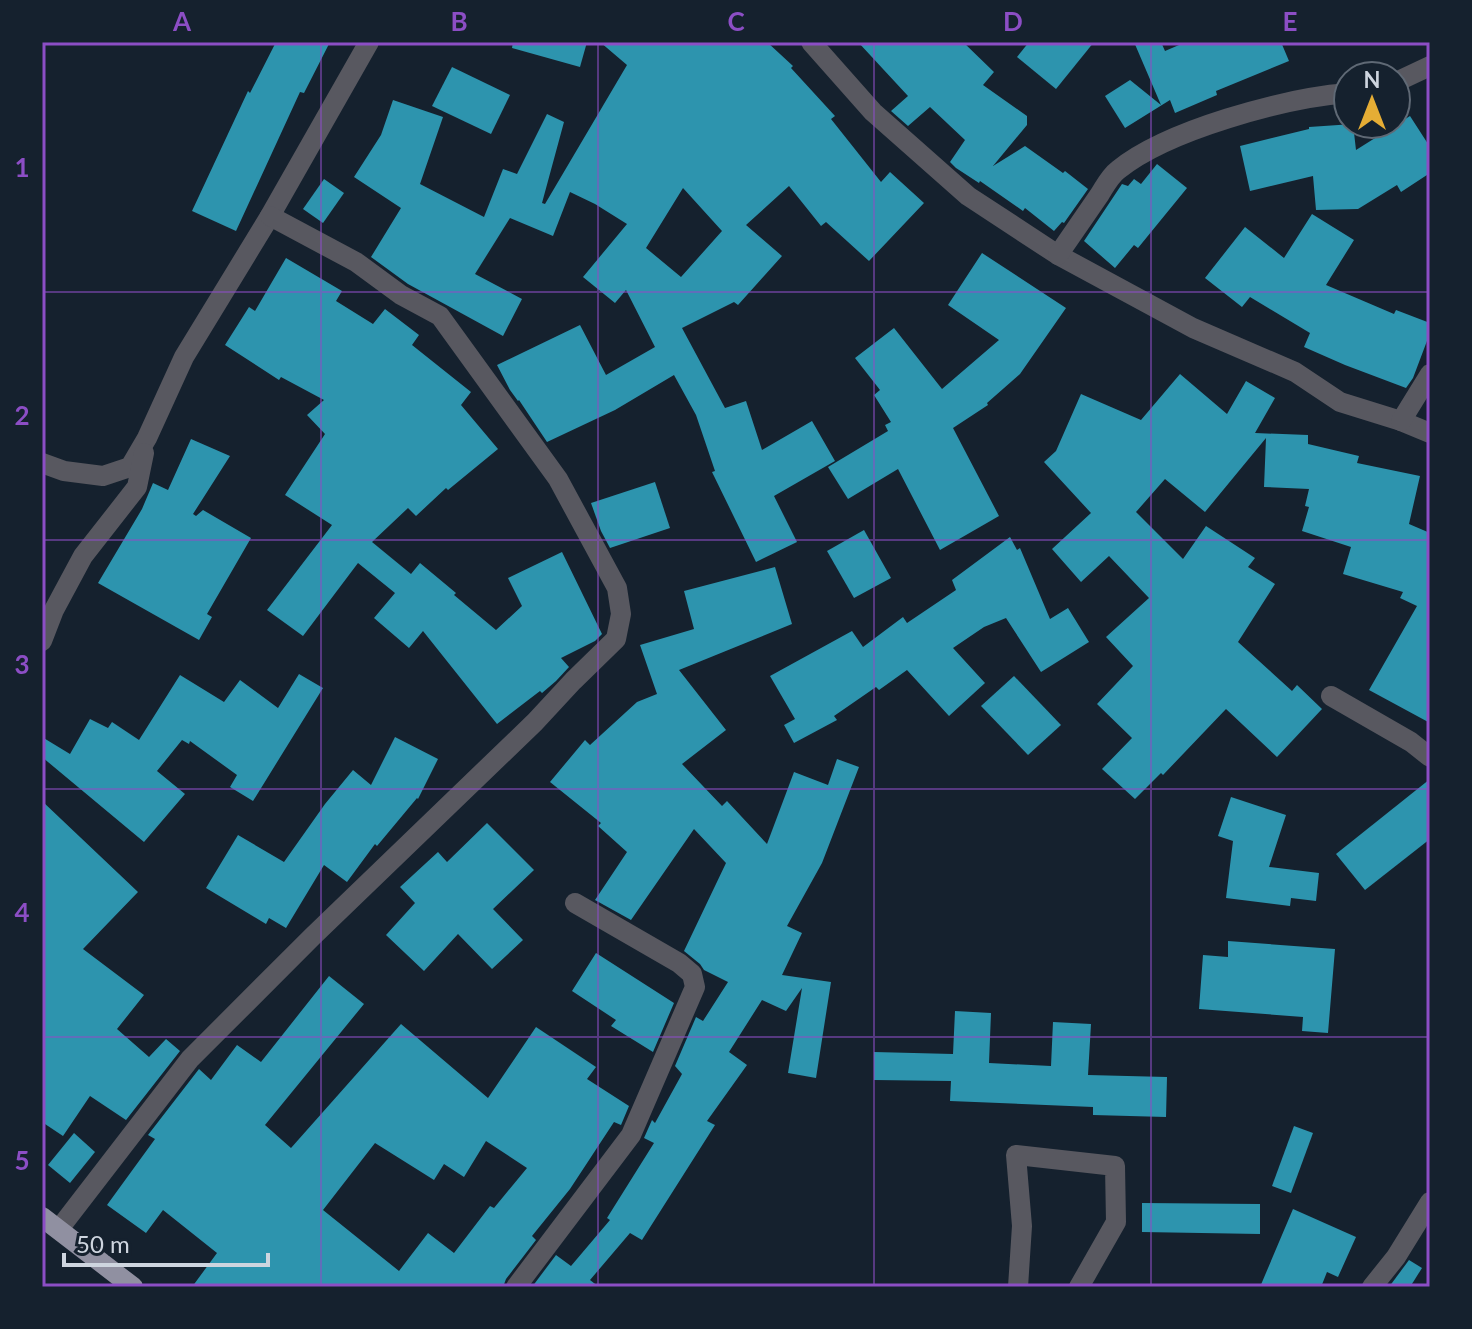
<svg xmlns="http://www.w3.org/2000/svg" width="1472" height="1329" font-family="Lato,sans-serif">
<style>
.building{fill:#2d94ae;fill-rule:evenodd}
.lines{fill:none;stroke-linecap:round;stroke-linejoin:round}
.minor{stroke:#585860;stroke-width:20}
.primary{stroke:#9090a1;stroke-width:20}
.grid{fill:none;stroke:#8c4ec5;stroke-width:2;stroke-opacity:0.55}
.neatline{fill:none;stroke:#8c4ec5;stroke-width:3}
.grid-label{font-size:26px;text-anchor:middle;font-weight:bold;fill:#8c4ec5}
</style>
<rect width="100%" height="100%" fill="#15212e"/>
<!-- building -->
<g class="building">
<path d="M276 42H330L304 93 300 92 236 231 192 211 248 91 250 93Z"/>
<path d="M513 42H587L580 67 512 48Z"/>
<path d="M600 42H767L793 66 791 68 835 116 831 119 881 182 890 172 924 203 869 261 826 222 821 226 789 186 746 225 782 256 738 305 734 302 682 328 725 408 746 401 762 450 812 421 835 461 774 496 797 542 756 562 712 472 715 471 696 415 674 375 615 410 547 442 519 400 518 401 510 390 497 365 580 325 606 375 655 347 626 290 615 303 583 277 627 224 595 204 570 192 553 236 510 218 475 274 522 299 503 336 408 284 371 257 401 208 354 177 381 135 393 100 443 117 420 184 484 217 503 169 517 174 547 114 564 122 542 203 545 204 627 65ZM683 188 722 231 681 277 646 248Z"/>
<path d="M858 42H963L994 72 983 85 1027 116V125L993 166 1025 146 1063 173 1065 171 1088 189 1064 223 1062 222 1054 231 1025 208 1023 211 980 181 979 183 956 168 950 162 965 140 930 107 908 126 891 111 908 96Z"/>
<path d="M1029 42H1094L1056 89 1017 57Z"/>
<path d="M1134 42H1161L1165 51 1186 42H1281L1289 61 1216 91 1217 95 1175 113 1170 100 1125 128 1105 96 1130 80 1161 105Z"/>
<path d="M452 67 510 95 491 134 432 106Z"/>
<path d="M1410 116 1430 147V173L1401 192 1397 185 1358 209 1316 210 1313 176 1250 191 1240 146 1309 129V127L1353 124 1356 150Z"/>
<path d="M1157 164 1187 188 1138 248 1134 245 1115 268 1084 241 1122 184 1128 186 1134 179 1141 184Z"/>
<path d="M324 179 344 193 323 223 303 209Z"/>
<path d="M1312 214 1354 240 1326 285 1394 314 1396 310 1430 323V333L1413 378 1406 388 1345 365 1304 347 1310 333 1250 297 1242 307 1205 278 1245 227 1284 258Z"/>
<path d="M982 253 1066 308 1020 374 987 403 988 405 953 428 999 516 940 550 898 469 848 499 828 467 888 431 885 425 891 422 874 395 880 390 855 358 894 328 942 389 999 340 948 305Z"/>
<path d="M286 258 342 291 336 301 373 324 385 309 419 335 412 345 471 392 461 405 498 449 448 490 446 488 416 516 408 508 372 542 411 574 420 563 456 593 454 595 496 630 522 606 508 578 562 552 602 634 595 641 561 658 569 667 556 681 542 693 540 691 497 724 423 631 409 648 374 618 395 593 358 563 303 636 267 610 332 525 285 495 325 434 307 415 324 400 281 377 279 380 225 345 249 307 255 311Z"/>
<path d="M1180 374 1227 414 1246 381 1275 398 1255 433 1308 435V444L1359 456 1357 463 1420 476 1409 524 1430 533V723L1369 690 1417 606 1400 598 1403 592 1343 574 1351 547 1302 531 1309 507 1305 506 1309 489 1264 487 1266 438 1205 512 1165 479 1136 512 1183 559 1206 526 1255 558 1248 567 1275 584 1238 642 1292 691 1297 685 1322 709 1277 757 1226 709 1163 775 1161 773 1135 799 1102 769 1132 738 1097 704 1133 666 1106 637 1149 598 1109 556 1081 582 1052 549 1091 513 1044 462 1056 451 1081 394 1141 420Z"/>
<path d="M191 439 230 456 193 514 196 516 203 510 251 538 207 614 212 617 199 640 98 583 142 509 153 483 168 490Z"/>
<path d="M655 482 670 528 610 548 601 531 591 503Z"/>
<path d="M864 530 891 578 854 598 827 551Z"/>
<path d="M1010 537 1017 550 1020 548 1050 619 1068 608 1089 642 1041 672 1006 618 984 627 953 648 985 683 949 716 907 670 879 690 876 687 834 716 837 720 794 743 784 725 795 719 770 676 852 631 863 647 903 617 907 623 956 590 952 580Z"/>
<path d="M775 567 792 624 679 670 726 730 682 764 722 806 727 801 767 844 794 772 828 785 837 759 859 767 822 863 787 926 802 933 782 975 831 982 816 1078 788 1073 802 988 786 1011 762 1000 729 1052 747 1065 707 1121 715 1125 642 1240 630 1233 590 1280 599 1287H532L556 1255 571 1266 610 1220 607 1218 654 1143 644 1138 652 1120 655 1123 682 1074 675 1066 696 1017 703 1021 728 982 704 970 700 964 684 951 726 863 694 829 631 920 595 900 627 852 598 826 601 823 550 782 585 740 590 745 637 702 657 694 640 645 694 629 684 591Z"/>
<path d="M299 674 323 688 253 801 230 787 237 775 190 741 189 744 182 740 157 771 185 794 144 842 42 757V737L70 754 90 719 108 728 112 722 139 740 180 675 224 702 240 680 278 708Z"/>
<path d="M1014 676 1061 725 1028 755 981 706Z"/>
<path d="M395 737 438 759 418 799 417 798 377 846 375 844 347 882 324 865 286 928 269 918 266 924 206 888 238 835 284 862 325 804 353 770 371 785Z"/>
<path d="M1430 779V839L1365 890 1336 854Z"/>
<path d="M1231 797 1286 815 1269 867 1319 873 1316 901 1291 898 1290 906 1226 898 1233 841 1218 836Z"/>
<path d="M42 801 138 892 83 949 144 995 117 1029 149 1057 166 1039 180 1051 126 1120 90 1096 63 1136 42 1122Z"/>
<path d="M487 823 534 870 493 909 523 940 492 969 458 934 424 971 386 935 415 903 400 887 438 852 447 862Z"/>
<path d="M1228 941 1335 949 1328 1033 1302 1031 1303 1017 1199 1009 1203 955 1228 957Z"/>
<path d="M596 953 674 1003 653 1052 611 1026 616 1020 572 991Z"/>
<path d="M329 976 364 1004 265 1125 291 1148 401 1024 488 1098 536 1027 596 1067 587 1079 629 1106 621 1125 614 1122 570 1189 532 1236 536 1240 506 1279 503 1287H192L217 1253 163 1210 146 1233 107 1205 155 1139 148 1135 199 1069 211 1080 237 1045 261 1062ZM486 1141 527 1168 494 1208 490 1206 454 1253 428 1233 399 1271 323 1210 375 1143 434 1180 444 1164 464 1177Z"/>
<path d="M955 1011 991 1013 989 1063 1051 1066 1053 1022 1091 1024 1088 1075 1167 1077 1166 1117 1093 1115V1107L950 1101 951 1081 874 1080V1052L953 1054Z"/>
<path d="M1294 1126 1313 1133 1291 1193 1272 1186Z"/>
<path d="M74 1133 95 1152 70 1183 48 1165Z"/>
<path d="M1142 1203 1260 1204V1234L1142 1232Z"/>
<path d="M1293 1209 1356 1237 1338 1277 1327 1272 1321 1287H1260Z"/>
<path d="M1409 1260 1422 1268 1410 1287H1389Z"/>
</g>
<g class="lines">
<!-- minor -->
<g class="minor">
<path d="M811 42 873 112 968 196 1058 255 1193 328 1295 372 1340 402 1401 421 1430 433"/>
<path d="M1396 82 1430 66"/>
<path d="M1058 255C1072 235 1086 214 1100 194 1105 186 1110 176 1118 170 1167 130 1285 98 1348 93"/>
<path d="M1401 421 1430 374"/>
<path d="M42 463 64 471 103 476 130 467 147 438 184 357 270 216 369 42"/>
<path d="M42 641 54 610 83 556 137 487 144 453"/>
<path d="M1331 696 1411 742 1430 757"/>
<path d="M59 1229 190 1059 313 936 535 722 573 681 616 639 621 614 617 588 558 479 440 316 401 295 356 262 270 216"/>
<path d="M516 1287 631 1135 695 987 692 974 679 963 575 903"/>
<path d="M1018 1287 1022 1226 1016 1155 1115 1166 1116 1222 1079 1287"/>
<path d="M1372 1287 1396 1257 1430 1202"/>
</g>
<!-- primary -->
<path class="primary" d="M42 1217 133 1287"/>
</g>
<!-- grid -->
<path class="grid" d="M321 42V1287M598 42V1287M874 42V1287M1151 42V1287M42 292H1430M42 540H1430M42 789H1430M42 1037H1430"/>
<!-- border -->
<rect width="1472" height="1329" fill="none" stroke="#15212e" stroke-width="88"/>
<!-- north arrow -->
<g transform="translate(1372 100)"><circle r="38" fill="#15212e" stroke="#5f6975" stroke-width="2"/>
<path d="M0-6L14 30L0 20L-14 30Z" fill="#e5ad35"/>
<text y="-12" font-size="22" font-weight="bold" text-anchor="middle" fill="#ced5df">N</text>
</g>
<!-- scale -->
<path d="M64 1253v12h204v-12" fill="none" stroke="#ced5df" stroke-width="4"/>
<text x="76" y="1253" font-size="24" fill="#ced5df" stroke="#15212e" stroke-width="6" paint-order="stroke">50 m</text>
<rect x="44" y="44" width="1384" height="1241" class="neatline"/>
<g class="grid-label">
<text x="182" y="31">A</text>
<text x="459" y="31">B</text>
<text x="736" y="31">C</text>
<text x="1013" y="31">D</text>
<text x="1290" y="31">E</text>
<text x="22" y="177">1</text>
<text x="22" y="425">2</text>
<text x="22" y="674">3</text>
<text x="22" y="922">4</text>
<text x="22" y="1170">5</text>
</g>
</svg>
